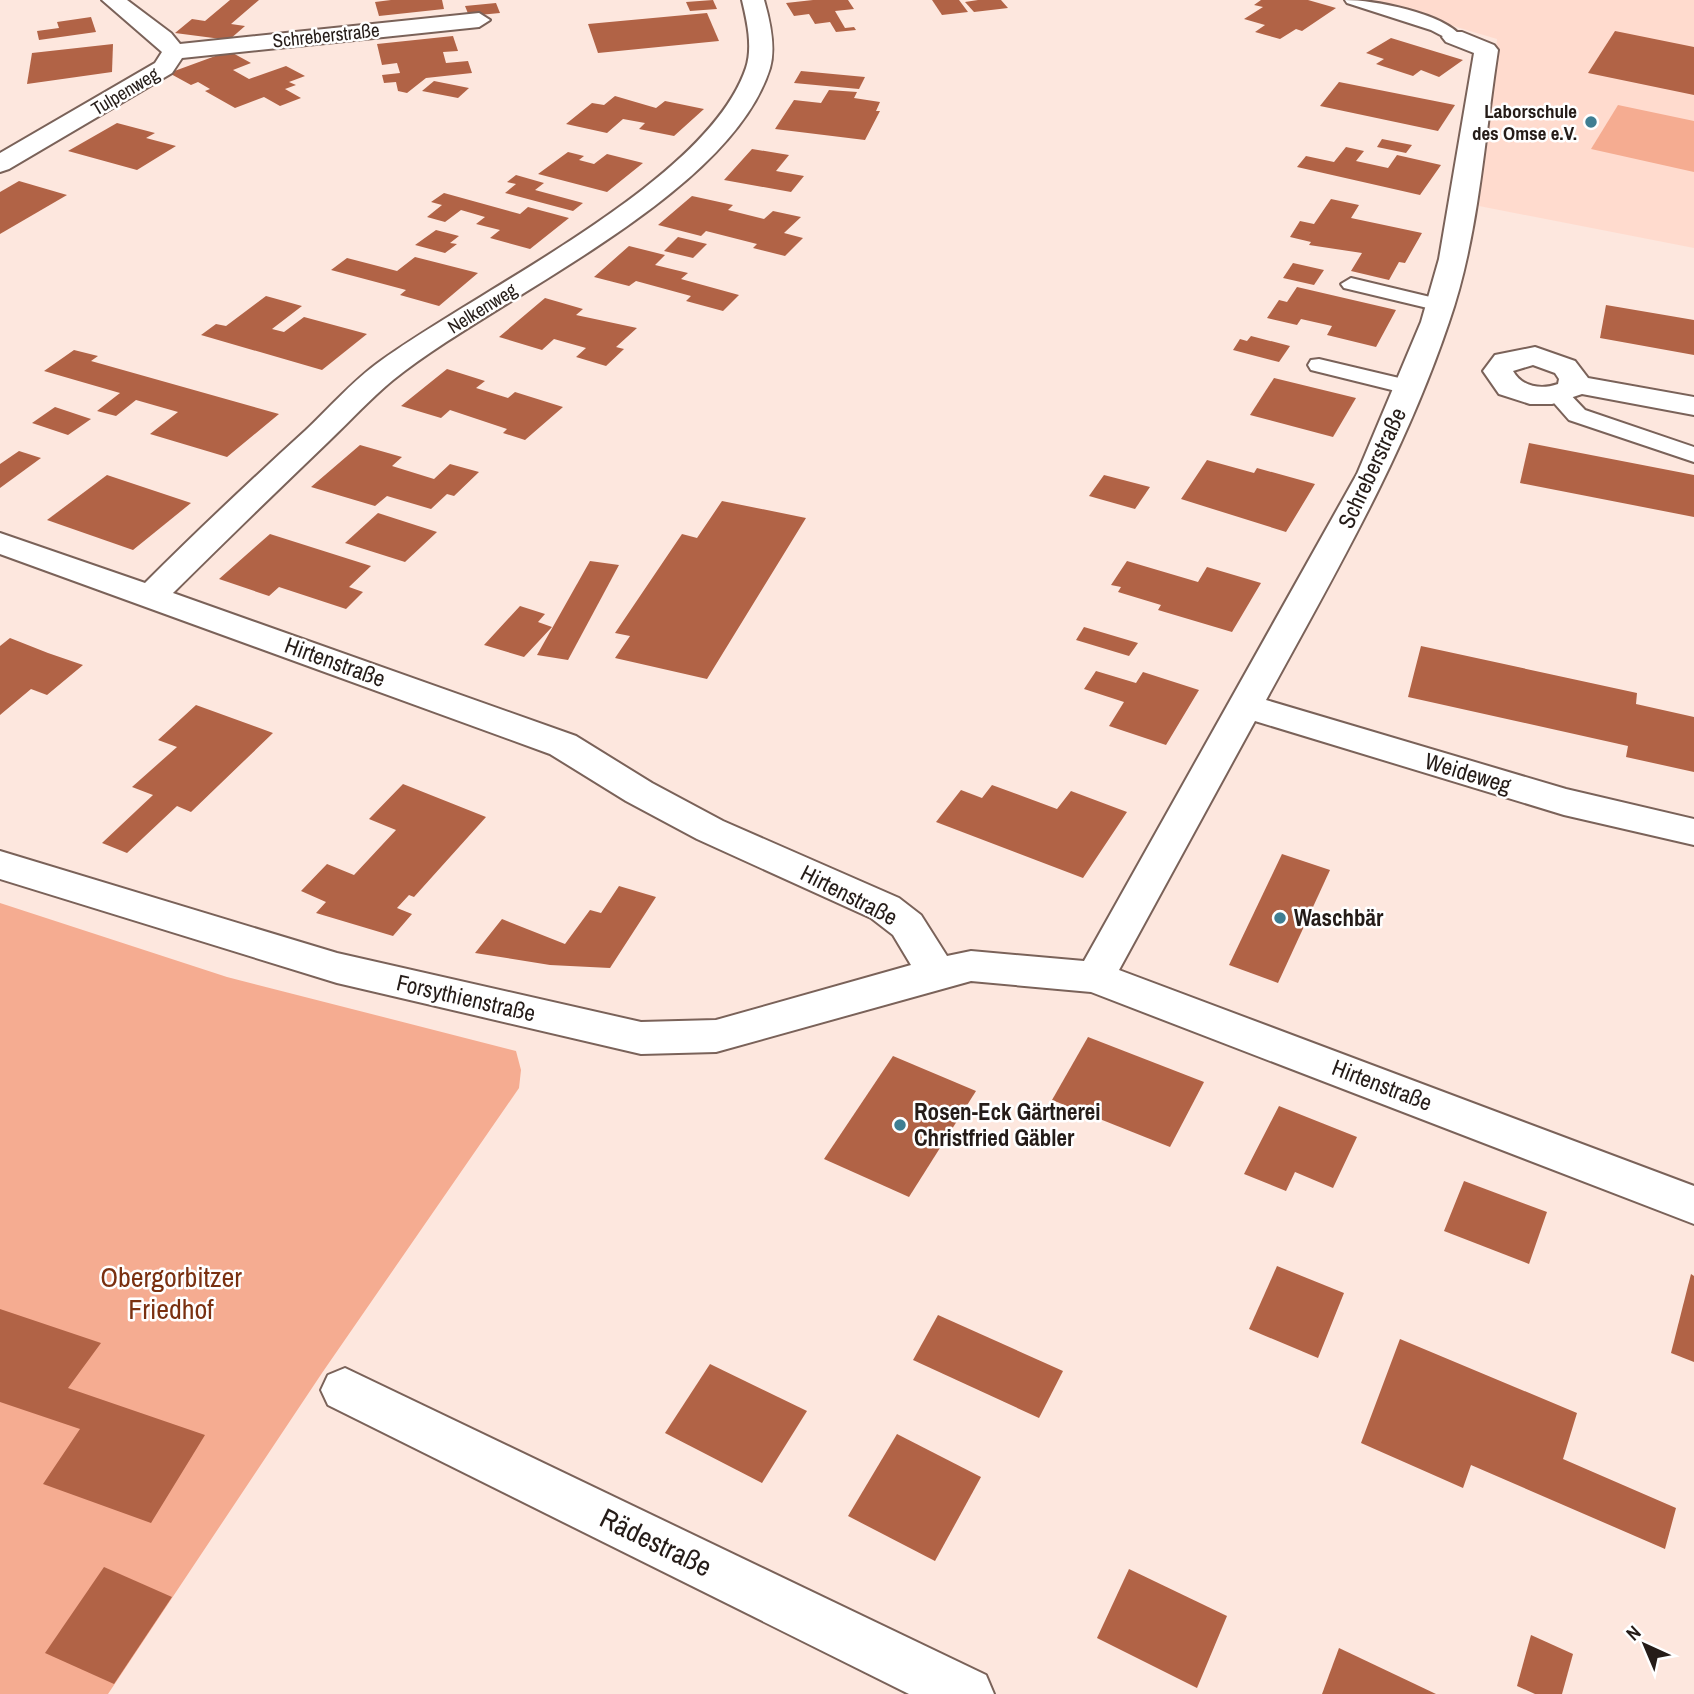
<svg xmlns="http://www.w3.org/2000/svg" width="1694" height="1694" font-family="'Archivo Narrow',sans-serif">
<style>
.built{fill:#ffdbce}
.green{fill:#f5ac91}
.building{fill:#b16346}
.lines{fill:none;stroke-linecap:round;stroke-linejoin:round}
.service-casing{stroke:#7a6259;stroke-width:4}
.minor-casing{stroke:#7a6259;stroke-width:4}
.service{fill:#fff;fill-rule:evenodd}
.minor{fill:#fff;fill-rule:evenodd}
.poi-dot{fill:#3f7e92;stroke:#fff;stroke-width:2.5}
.labels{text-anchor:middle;stroke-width:5;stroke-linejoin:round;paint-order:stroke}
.far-street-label{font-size:19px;fill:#251c18;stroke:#fff}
.far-poi-label{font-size:19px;font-weight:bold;fill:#251c18;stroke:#fff;text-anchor:end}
.street-label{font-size:23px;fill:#251c18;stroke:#fff}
.poi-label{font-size:23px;font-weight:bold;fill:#251c18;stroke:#fff;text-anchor:start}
.near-park-label{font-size:28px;fill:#7a3010;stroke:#fff}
.near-street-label{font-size:28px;fill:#251c18;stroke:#fff}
</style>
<rect width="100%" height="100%" fill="#fde7de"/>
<!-- built -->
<path class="built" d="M1366 0H1694V248L1479 206 1497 39Z"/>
<!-- green -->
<g class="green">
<path d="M1618 105 1694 121V172L1591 149Z"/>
<path d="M0 903 227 977 516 1051 521 1070 519 1088 322 1373 108 1694H0Z"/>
</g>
<!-- building -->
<g class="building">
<path d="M230 0H259L231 24 245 26 229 40 175 33 192 19 205 21Z"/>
<path d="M391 0H442L444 9 379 16 375 2Z"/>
<path d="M713 0 717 9 690 11 686 2Z"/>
<path d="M813 0H848L854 9 835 11 845 28 854 27 856 30 836 32 830 22 815 24 809 14 794 16 786 3Z"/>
<path d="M932 0H959L968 12 942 15Z"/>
<path d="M978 0H1001L1008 8 974 12 965 2Z"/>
<path d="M1261 0H1308L1336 8 1302 31 1296 29 1280 39 1255 32 1265 25 1244 19 1263 7 1254 5Z"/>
<path d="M496 3 500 13 469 16 465 6Z"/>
<path d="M707 13 719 41 598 53 588 24Z"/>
<path d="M91 17 96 32 39 40 37 31 59 28 57 22Z"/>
<path d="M1615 31 1694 47V95L1588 73Z"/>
<path d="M453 36 458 51 443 52 446 63 468 61 472 73 426 78 407 93 398 91 396 82 384 83 382 75 400 73 397 63 382 65 377 44Z"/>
<path d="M1391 38 1463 60 1439 77 1421 70 1413 76 1376 64 1384 59 1366 53Z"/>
<path d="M113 44 112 72 27 84 32 53Z"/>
<path d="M229 51 251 63 233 70 249 79 286 66 305 76 289 82 296 85 285 89 301 98 280 106 264 97 235 108 205 91 210 89 198 82 191 85 169 73Z"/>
<path d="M801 71 865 77 859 89 794 83Z"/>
<path d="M434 81 469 88 458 98 422 91Z"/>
<path d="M1339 82 1455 105 1438 131 1320 106Z"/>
<path d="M829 90 857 92 854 98 880 102 876 111H880L865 140 775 129 794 100 821 103Z"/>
<path d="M615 96 656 108 665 101 704 109 674 136 639 129 645 123 623 119 607 133 566 124 592 103 604 105Z"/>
<path d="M117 123 155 133 146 138 176 146 137 170 68 151Z"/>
<path d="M1382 139 1412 145 1406 153 1377 147Z"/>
<path d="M1346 147 1364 151 1356 161 1388 168 1397 155 1441 165 1420 195 1297 167 1306 156 1334 162Z"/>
<path d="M752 149 789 155 776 171 804 176 791 192 724 180Z"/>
<path d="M568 152 584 156 579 160 594 164 607 154 643 163 607 192 538 174Z"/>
<path d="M516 175 544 183 535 190 583 203 573 211 505 193 516 184 507 182Z"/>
<path d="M19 181 67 195 0 234V192Z"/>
<path d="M444 193 520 214 528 207 569 218 530 249 490 238 500 230 476 224 485 217 461 210 445 222 427 217 442 205 431 202Z"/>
<path d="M692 196 733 205 728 210 764 219 773 211 801 217 784 233 803 238 785 256 753 248 757 244 706 231 701 236 658 225Z"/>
<path d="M1331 199 1359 205 1351 218 1422 233 1405 263 1399 262 1389 280 1351 271 1362 253 1309 245 1311 242 1290 237 1300 221 1314 224Z"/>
<path d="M436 230 459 236 450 243 457 244 445 253 415 245Z"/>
<path d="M678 237 707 244 693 258 664 251Z"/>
<path d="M629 246 665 255 655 265 688 273 681 279 739 295 723 311 686 301 691 296 636 281 629 286 594 277Z"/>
<path d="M415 257 478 273 439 306 400 295 406 290 331 270 347 258 397 271Z"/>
<path d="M1293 263 1324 270 1314 285 1283 278Z"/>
<path d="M1297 287 1396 310 1376 347 1327 335 1332 326 1301 319 1297 325 1267 318 1279 300 1287 302Z"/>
<path d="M266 296 302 306 272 329 284 332 304 317 367 334 322 370 201 335 216 324 226 326Z"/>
<path d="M545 298 583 309 576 315 637 328 616 347 624 349 606 366 576 357 586 348 554 339 542 350 499 337Z"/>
<path d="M1606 305 1694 320V355L1600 338Z"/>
<path d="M1251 336 1290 346 1279 362 1233 350 1240 339 1247 341Z"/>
<path d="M74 350 98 356 91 361 279 414 227 457 150 434 178 412 136 400 116 416 97 411 120 393 44 371Z"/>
<path d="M447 369 485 381 476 388 508 398 515 392 563 407 525 440 503 433 507 429 450 410 441 418 401 406Z"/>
<path d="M1274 378 1356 398 1333 437 1250 415Z"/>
<path d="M55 407 91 419 68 435 32 423Z"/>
<path d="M1529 443 1694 475V517L1520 483Z"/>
<path d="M360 445 402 457 392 466 434 479 450 464 479 472 454 496 447 494 431 509 387 496 375 506 311 487Z"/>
<path d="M19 451 41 458 0 488V464Z"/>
<path d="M1207 460 1254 473 1257 468 1315 484 1286 532 1181 499Z"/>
<path d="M107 475 191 503 133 550 47 520Z"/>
<path d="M1104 475 1150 487 1135 509 1089 496Z"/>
<path d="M722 501 806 518 707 679 615 658 630 636 615 633 682 534 697 538Z"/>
<path d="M378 513 437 532 405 562 345 543Z"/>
<path d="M270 534 371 566 349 587 363 592 346 609 279 587 269 596 219 579Z"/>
<path d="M590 561 619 565 568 660 537 655Z"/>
<path d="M1127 561 1198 582 1207 567 1261 583 1232 632 1158 610 1161 605 1118 592 1121 587 1111 585Z"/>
<path d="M520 606 545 614 538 622 552 627 524 657 484 645Z"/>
<path d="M1084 627 1138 643 1129 656 1076 640Z"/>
<path d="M10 638 48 653 83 665 47 695 31 689 0 715V646Z"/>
<path d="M1421 646 1637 693 1636 704 1694 717V772L1626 757 1628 746 1408 697Z"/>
<path d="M1096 671 1136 683 1143 672 1199 690 1166 745 1109 726 1124 702 1084 689Z"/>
<path d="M196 705 273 733 191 812 177 806 127 853 102 843 153 795 132 787 177 747 158 740Z"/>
<path d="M403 784 486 817 414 897 409 895 397 908 412 914 393 936 316 913 326 902 301 891 327 864 354 875 396 830 369 819Z"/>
<path d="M992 785 1057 809 1071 791 1127 812 1083 878 936 822 961 790 982 798Z"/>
<path d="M1282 854 1330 870 1278 983 1229 965Z"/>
<path d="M619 886 656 897 610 968 550 965 475 953 502 919 565 944 590 910 601 913Z"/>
<path d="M1088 1037 1204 1082 1170 1147 1052 1100Z"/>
<path d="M893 1056 976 1091 909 1197 824 1159Z"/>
<path d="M1279 1106 1357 1137 1333 1188 1295 1172 1286 1191 1244 1174Z"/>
<path d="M1464 1181 1547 1212 1529 1264 1444 1231Z"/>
<path d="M1277 1266 1344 1293 1318 1358 1249 1329Z"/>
<path d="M1691 1274 1694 1276V1362L1671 1353Z"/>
<path d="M0 1309 101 1343 68 1388 205 1435 151 1523 43 1484 80 1429 0 1402Z"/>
<path d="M938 1315 1063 1371 1039 1418 913 1360Z"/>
<path d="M1400 1339 1577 1413 1563 1459 1676 1508 1665 1549 1471 1465 1463 1488 1361 1443Z"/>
<path d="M710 1364 807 1411 762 1483 665 1433Z"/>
<path d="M897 1434 981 1477 935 1561 848 1516Z"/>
<path d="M104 1567 172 1597 114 1684 45 1653Z"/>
<path d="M1129 1569 1227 1616 1197 1688 1097 1638Z"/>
<path d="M1531 1635 1573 1654 1562 1694H1535L1517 1686Z"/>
<path d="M1339 1648 1436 1694H1322Z"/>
</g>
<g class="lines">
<defs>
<g id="service">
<path d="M1345 0C1374 0 1443 13 1462 37L1454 42 1431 30 1347 3Z"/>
<path d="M1351 278 1447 301 1450 305 1440 311 1344 288 1341 284Z"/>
<path d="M1319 359 1416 382 1419 387 1408 394 1311 370 1308 365 1311 360Z"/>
<path d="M1558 388 1566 390 1585 410 1694 447V462L1569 420 1547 395Z"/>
</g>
<g id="minor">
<path d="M102 0H127L171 33 180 44 479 13 490 20 479 27 182 58 172 73 9 169 0 172V153L155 63 162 52Z"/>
<path d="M742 0H764C770 21 776 47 770 68 730 197 496 297 393 380 370 399 350 421 328 442 276 492 224 542 173 593L576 736 652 783 723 821 899 898 921 915 947 956 971 951 1084 961 1357 474 1421 322 1439 259 1474 53 1446 42 1442 37 1446 32H1462L1494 45 1498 50C1484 140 1479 236 1449 322 1404 456 1333 577 1266 700L1566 789 1694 819V845L1564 815 1255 721 1119 970 1694 1186V1224L1091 992 971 981 716 1052 641 1054 337 983 0 879V851L337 953 641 1022 716 1020 911 965 893 935 871 918 697 839 626 801 550 754 0 554V533L145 583C197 531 251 480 306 430 329 408 350 384 375 365 474 291 707 184 746 68 753 47 747 21 742 0Z"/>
<path d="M1535 347 1575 361 1588 378 1694 397V415L1582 394 1552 404H1530L1499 394 1483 371 1495 355ZM1533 365 1555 373 1559 379 1558 384C1541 390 1522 387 1513 371Z"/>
<path d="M345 1368 986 1675 994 1694H909L328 1405 321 1390 328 1375Z"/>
</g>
</defs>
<!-- service casing -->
<use href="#service" class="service-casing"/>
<!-- minor casing -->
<use href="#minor" class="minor-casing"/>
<!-- service -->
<use href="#service" class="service"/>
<!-- minor -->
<use href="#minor" class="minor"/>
</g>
<!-- markers -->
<g class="poi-dot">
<circle cx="1591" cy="122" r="7"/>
<circle cx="1280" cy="918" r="7"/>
<circle cx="900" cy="1125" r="7"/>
</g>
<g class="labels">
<!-- far-street labels -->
<g class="far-street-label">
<text transform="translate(326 35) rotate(-6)" y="7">Schreberstraße</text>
<text transform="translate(125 91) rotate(-31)" y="7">Tulpenweg</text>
<text transform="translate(482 308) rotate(-32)" y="7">Nelkenweg</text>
</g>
<!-- far-poi labels -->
<g class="far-poi-label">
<text x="1577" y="118">Laborschule<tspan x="1577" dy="22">des Omse e.V.</tspan></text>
</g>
<!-- street labels -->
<g class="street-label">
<text transform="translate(1372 468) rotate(-65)" y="8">Schreberstraße</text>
<text transform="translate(335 662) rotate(20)" y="8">Hirtenstraße</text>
<text transform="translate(1468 773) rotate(17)" y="8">Weideweg</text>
<text transform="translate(849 895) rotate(27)" y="8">Hirtenstraße</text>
<text transform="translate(466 998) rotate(13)" y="8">Forsythienstraße</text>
<text transform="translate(1382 1085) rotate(21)" y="8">Hirtenstraße</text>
</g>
<!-- poi labels -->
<g class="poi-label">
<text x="1294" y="926">Waschbär</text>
<text x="914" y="1120">Rosen-Eck Gärtnerei<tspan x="914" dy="26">Christfried Gäbler</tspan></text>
</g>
<!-- near-park labels -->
<g class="near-park-label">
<text x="171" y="1287">Obergorbitzer<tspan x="171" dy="32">Friedhof</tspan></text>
</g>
<!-- near-street labels -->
<g class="near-street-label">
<text transform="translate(656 1542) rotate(26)" y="10">Rädestraße</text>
</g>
</g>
<!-- north arrow -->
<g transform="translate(1645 1645) rotate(316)" stroke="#ffffff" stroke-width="5" paint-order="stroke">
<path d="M0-5L12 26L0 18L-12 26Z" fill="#251c18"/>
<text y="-10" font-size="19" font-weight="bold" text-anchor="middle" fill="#251c18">N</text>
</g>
</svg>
